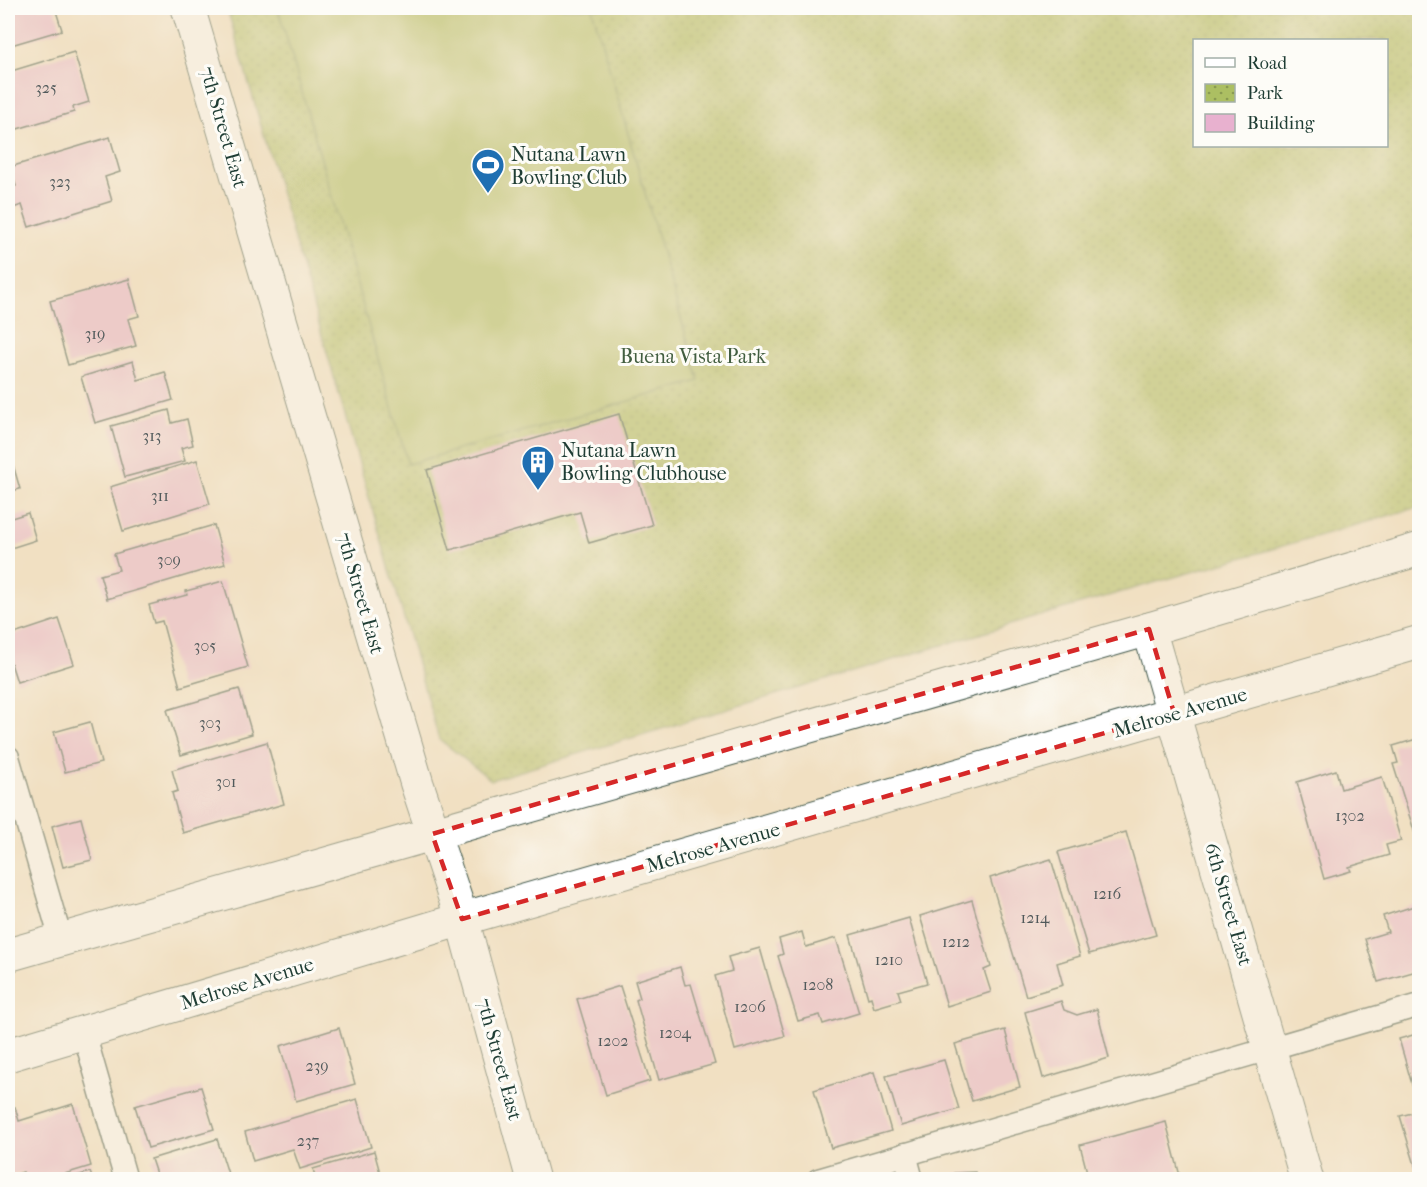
<svg xmlns="http://www.w3.org/2000/svg" width="1427" height="1187" font-family="'IM FELL French Canon',serif">
<style>
.park{fill:url(#park-dots);stroke:#667e4b;stroke-width:1.5;fill-rule:evenodd}
.pitch{fill:#acbf62;stroke:#667e4b;stroke-width:1.5}
.building{fill:#e8b1cf}
.lines{fill:none;stroke-linecap:round;stroke-linejoin:round}
.service-casing{stroke:#3e5549;stroke-width:25}
.minor-casing{stroke:#3e5549;stroke-width:35}
.service{stroke:#fff;stroke-width:22}
.minor{stroke:#fff;stroke-width:33}
.marked{fill:none;stroke:#d62828;stroke-width:4.5;stroke-dasharray:12 8;stroke-linejoin:round}
.labels{text-anchor:middle;stroke-width:6;stroke-linejoin:round;paint-order:stroke}
.number-label{font-size:16px;fill:#515a5b}
.street-label{font-size:20px;fill:#1f3d34;stroke:#fdfcf7}
.poi-label{font-size:20px;fill:#1f3d34;stroke:#fdfcf7;text-anchor:start}
.park-label{font-size:20px;fill:#425e40;stroke:#fdfcf7}
</style>
<defs>
<pattern id="park-dots" width="8" height="8" patternUnits="userSpaceOnUse" patternTransform="scale(1.5)"><rect width="8" height="8" fill="#acbf62"/><path d="M2 2h.1M6 6h.1" fill="none" stroke="#8b9c52" stroke-width="1.8" stroke-linecap="round"/></pattern>
</defs>
<rect width="100%" height="100%" fill="#fdfcf7"/>
<filter id="ink" filterUnits="userSpaceOnUse"><feTurbulence type="fractalNoise" baseFrequency=".0167" numOctaves="2"/><feDisplacementMap in="SourceGraphic" scale="12" xChannelSelector="R" yChannelSelector="G"/><feConvolveMatrix kernelMatrix="1 2 1 2 8 2 1 2 1" color-interpolation-filters="sRGB"/></filter>
<filter id="wash" filterUnits="userSpaceOnUse"><feTurbulence type="fractalNoise" baseFrequency=".008" numOctaves="4" result="noise"/><feDisplacementMap in="SourceGraphic" scale="24" xChannelSelector="R" yChannelSelector="G"/><feGaussianBlur stdDeviation="1.35" result="paint"/><feColorMatrix in="noise" values="0 0 0 0 0 0 0 0 0 0 0 0 0 0 0 0 0 1.4 0 .05"/><feComposite in="paint" operator="in"/></filter>
<g filter="url(#wash)">
<rect width="100%" height="100%" fill="#f1e0c2"/>
<!-- park -->
<path class="park" d="M227 8H1419V507L1073 606 491 780 439 739ZM1194 40H1386V146H1194Z"/>
<!-- pitch -->
<path class="pitch" d="M278 8H592L699 381 408 464Z"/>
<g id="blocks">
<!-- building -->
<g class="building">
<path d="M8 8H55L62 30 8 46Z"/>
<path d="M74 52 89 102 73 107 74 112 14 130 8 110V72Z"/>
<path d="M110 137 120 172 105 177 112 201 29 227 22 205 10 209 8 188 16 186 10 167Z"/>
<path d="M129 279 139 316 128 319 136 346 68 365 50 301Z"/>
<path d="M133 361 138 380 165 372 173 400 95 423 81 377Z"/>
<path d="M169 410 172 423 187 419 193 445 181 448 185 461 125 477 111 426Z"/>
<path d="M619 414 652 525 589 543 580 512 450 550 427 470Z"/>
<path d="M197 460 210 504 123 531 110 487Z"/>
<path d="M12 461 20 489 8 492V462Z"/>
<path d="M28 513 36 540 8 549V519Z"/>
<path d="M214 525 225 564 107 599 100 575 119 570 114 554Z"/>
<path d="M223 581 248 667 180 687 162 621 154 623 149 605 187 595 186 591Z"/>
<path d="M59 619 74 664 17 682 8 654V636Z"/>
<path d="M239 689 252 734 181 755 167 710Z"/>
<path d="M90 722 101 763 65 772 54 732Z"/>
<path d="M1420 738V840H1417L1393 764 1398 763 1393 746Z"/>
<path d="M267 742 284 804 183 833 172 793 178 791 172 770Z"/>
<path d="M1336 770 1341 789 1382 777 1401 841 1386 845 1389 855 1349 867 1351 871 1324 879 1297 782Z"/>
<path d="M81 818 92 860 63 867 52 826Z"/>
<path d="M1126 832 1156 935 1089 954 1058 852Z"/>
<path d="M1051 859 1080 956 1057 963 1063 985 1026 996 990 878Z"/>
<path d="M972 900 991 967 984 970 991 992 947 1006 920 916Z"/>
<path d="M1420 904V970L1378 982 1365 939 1388 932 1383 916Z"/>
<path d="M909 918 927 983 898 991 901 1000 874 1008 871 997 868 998 850 935Z"/>
<path d="M802 932 806 947 836 938 859 1013 823 1024 820 1015 798 1021 778 956 783 954 779 939Z"/>
<path d="M760 948 785 1036 735 1050 715 976 732 971 728 957Z"/>
<path d="M680 967 685 985 691 984 715 1064 659 1080 636 1000 640 998 635 981Z"/>
<path d="M620 986 650 1081 606 1095 577 999Z"/>
<path d="M1061 1001 1064 1010 1077 1015 1097 1009 1109 1058 1043 1078 1025 1012Z"/>
<path d="M339 1028 355 1084 296 1101 280 1046Z"/>
<path d="M1005 1030 1020 1087 972 1101 955 1044Z"/>
<path d="M1420 1033V1109H1419L1399 1039Z"/>
<path d="M944 1060 959 1109 901 1126 886 1076Z"/>
<path d="M874 1072 891 1131 831 1148 814 1090Z"/>
<path d="M201 1087 214 1129 148 1148 135 1106Z"/>
<path d="M357 1099 371 1147 300 1169 293 1149 253 1161 245 1132Z"/>
<path d="M73 1104 91 1166 45 1180H26L23 1172 8 1177V1109L15 1107 19 1121Z"/>
<path d="M1420 1111V1178H1419L1400 1116Z"/>
<path d="M1166 1122 1180 1176 1168 1180H1089L1080 1145Z"/>
<path d="M217 1139 230 1180H158L151 1159Z"/>
<path d="M374 1151 382 1180H316L313 1169Z"/>
<path d="M90 1172 93 1180H66V1179Z"/>
<path d="M975 1172V1180H954V1173Z"/>
</g>
</g>
</g>
<g filter="url(#ink)">
<use href="#blocks" fill-opacity="0" stroke="#3e5549" stroke-width="1.5"/>
<g class="lines">
<defs>
<g id="service">
<path d="M8 757 61 940"/>
<path d="M84 1033 126 1180"/>
<path d="M905 1154 912 1180"/>
<path d="M818 1180 1420 1005"/>
</g>
<g id="minor">
<path d="M188 8 417 784 462 919 533 1180"/>
<path d="M1149 629 1307 1180"/>
<path d="M8 955 1149 629 1420 549"/>
<path d="M8 1055 462 919 1420 642"/>
</g>
</defs>
<!-- service casing -->
<use href="#service" class="service-casing"/>
<!-- minor casing -->
<use href="#minor" class="minor-casing"/>
<!-- service -->
<use href="#service" class="service"/>
<!-- minor -->
<use href="#minor" class="minor"/>
</g>
</g>
<!-- marked area -->
<path d="M0 0H1427V1187H0ZM1149 629 1174 713 462 919 432 834Z" fill="#f1e0c2" fill-opacity=".55" fill-rule="evenodd"/>
<path class="marked" d="M1149 629 1174 713 462 919 432 834Z"/>
<!-- icons -->
<defs>
<symbol id="stadium-pin" viewBox="-11 -11 22 30"><path d="M0 17L-7.5 6A9.5 9.5 0 1 1 7.5 6Z" fill="#1f6fb2" stroke="#fdfcf7"/><path d="M0-5a6.5 5 0 1 0 0 10a6.5 5 0 1 0 0-10ZM-3.5-1.8h7v3.6h-7Z" fill="#fff"/></symbol>
<symbol id="building-pin" viewBox="-11 -11 22 30"><path d="M0 17L-7.5 6A9.5 9.5 0 1 1 7.5 6Z" fill="#1f6fb2" stroke="#fdfcf7"/><path d="M-4-6H4V6H1V3H-1V6H-4ZM-2.5-4.3h1.7v1.8h-1.7ZM.8-4.3h1.7v1.8H.8ZM-2.5-1h1.7V.8h-1.7ZM.8-1h1.7V.8H.8Z" fill="#fff"/></symbol>
</defs>
<g fill-rule="evenodd">
<use href="#stadium-pin" x="469" y="146" width="38" height="52"/>
<use href="#building-pin" x="519" y="443" width="38" height="52"/>
</g>
<g class="labels">
<!-- number labels -->
<g class="number-label">
<text x="46" y="93">325</text>
<text x="60" y="187">323</text>
<text x="95" y="339">319</text>
<text x="152" y="441">313</text>
<text x="160" y="501">311</text>
<text x="169" y="565">309</text>
<text x="205" y="651">305</text>
<text x="210" y="728">303</text>
<text x="226" y="787">301</text>
<text x="1350" y="821">1302</text>
<text x="1107" y="899">1216</text>
<text x="1035" y="923">1214</text>
<text x="956" y="947">1212</text>
<text x="889" y="965">1210</text>
<text x="818" y="990">1208</text>
<text x="750" y="1012">1206</text>
<text x="675" y="1038">1204</text>
<text x="613" y="1046">1202</text>
<text x="317" y="1071">239</text>
<text x="308" y="1146">237</text>
</g>
<!-- street labels -->
<g class="street-label">
<text transform="translate(224 127) rotate(74)" y="7">7th Street East</text>
<text transform="translate(361 593) rotate(74)" y="7">7th Street East</text>
<text transform="translate(1180 712) rotate(-16)" y="7">Melrose Avenue</text>
<text transform="translate(713 847) rotate(-16)" y="7">Melrose Avenue</text>
<text transform="translate(1229 904) rotate(74)" y="7">6th Street East</text>
<text transform="translate(247 983) rotate(-17)" y="7">Melrose Avenue</text>
<text transform="translate(500 1059) rotate(75)" y="7">7th Street East</text>
</g>
<!-- poi labels -->
<g class="poi-label">
<text x="511" y="161">Nutana Lawn<tspan x="511" dy="23">Bowling Club</tspan></text>
<text x="561" y="457">Nutana Lawn<tspan x="561" dy="23">Bowling Clubhouse</tspan></text>
</g>
<!-- park labels -->
<g class="park-label">
<text x="693" y="363">Buena Vista Park</text>
</g>
</g>
<!-- margin -->
<rect width="1427" height="1187" fill="none" stroke="#fdfcf7" stroke-width="30"/>
<!-- legend -->
<rect x="1193" y="39" width="195" height="108" fill="#fdfcf7" stroke="#a4b0a9" stroke-width="1.5"/>
<rect x="1205" y="58" width="30" height="9" fill="#ffffff" stroke="#a4b0a9" stroke-width="1.5"/>
<text x="1247" y="69" font-size="18" fill="#1f3d34">Road</text>
<rect x="1205" y="84" width="30" height="18" fill="url(#park-dots)" stroke="#a4b0a9" stroke-width="1.5"/>
<text x="1247" y="99" font-size="18" fill="#1f3d34">Park</text>
<rect x="1205" y="114" width="30" height="18" fill="#e8b1cf" stroke="#a4b0a9" stroke-width="1.5"/>
<text x="1247" y="129" font-size="18" fill="#1f3d34">Building</text>
</svg>
